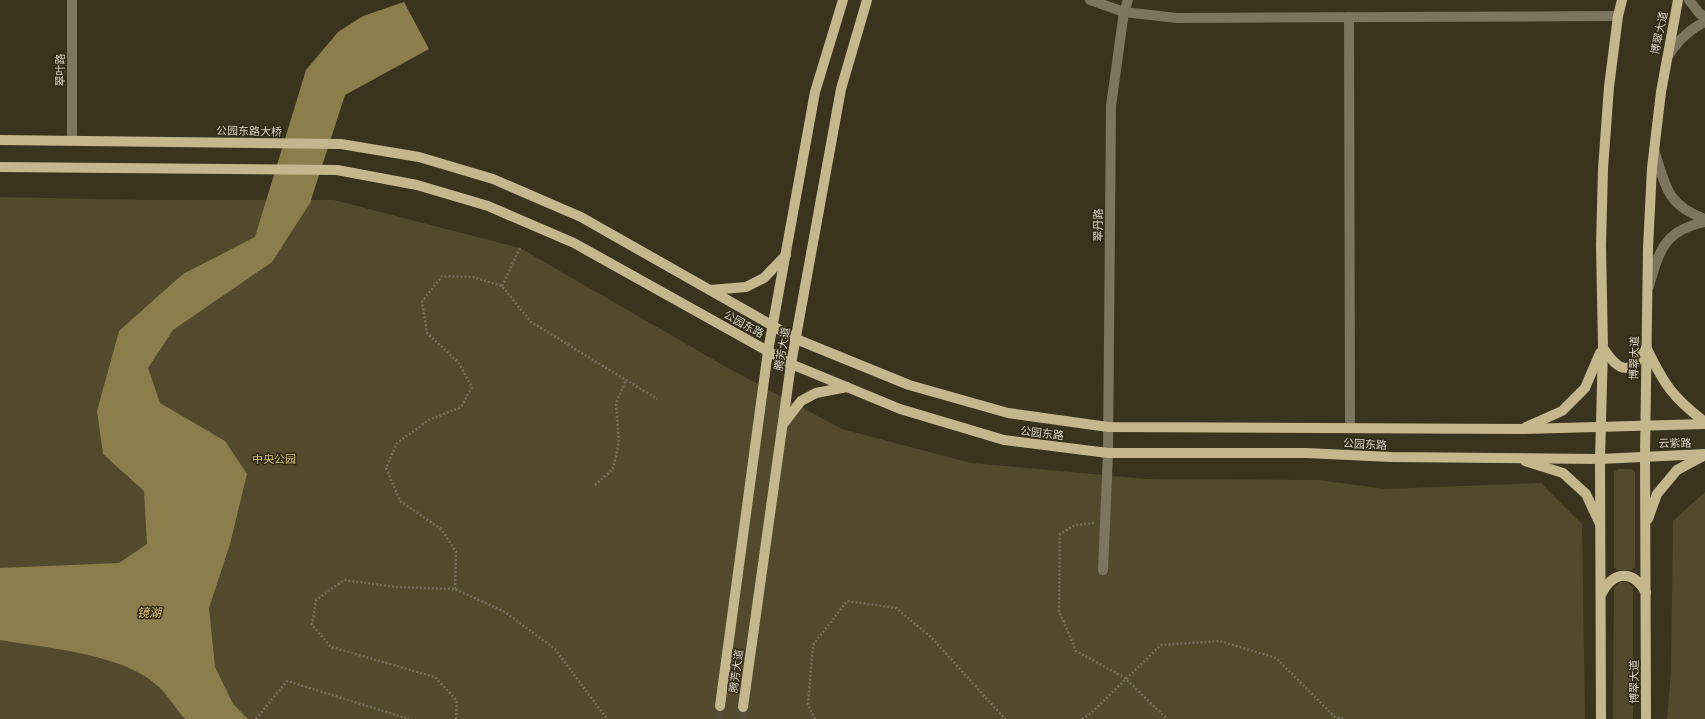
<svg xmlns="http://www.w3.org/2000/svg" width="1705" height="719" font-family="'Work Sans','Noto Sans SC',sans-serif">
<style>
.green{fill:#534a2d}
.water{fill:#8c7d4d}
.lines{fill:none;stroke-linecap:round;stroke-linejoin:round}
.major-tunnel{stroke:#524c38;stroke-width:10;stroke-dasharray:10 5;stroke-linecap:butt}
.path{stroke:#76705e;stroke-width:2.5;stroke-dasharray:2 2;stroke-linecap:butt}
.minor{stroke:#7c7661;stroke-width:10}
.major{stroke:#c4b68d;stroke-width:10}
.labels{text-anchor:middle;stroke-width:3;stroke-linejoin:round;paint-order:stroke}
.street-label{font-size:11px;fill:#dbd7ca;stroke:#302915}
.park-label{font-size:11px;fill:#dac378;stroke:#302915}
.water-label{font-size:12px;font-style:italic;fill:#e3cb80;stroke:#302915}
</style>
<rect width="100%" height="100%" fill="#3a331e"/>
<!-- green -->
<g class="green">
<path d="M0 197 143 200H334L520 248 728 368 842 429 971 463 1146 479 1318 480 1386 489 1541 483 1582 524 1585 719H0Z"/>
<path d="M1618 469H1631L1635 472V567L1632 570H1617L1614 567V472Z"/>
<path d="M1705 492V719H1667L1671 672 1673 521Z"/>
<path d="M1619 582H1627L1633 588V719H1613L1614 588Z"/>
</g>
<!-- water -->
<path class="water" d="M404 2 429 49 345 95 310 203 272 262 173 330 148 368 160 403 225 441 247 474 230 544 209 608 215 667 233 704 248 719H185C176 709 169 697 160 688 127 654 46 648 0 640V568L119 563 147 544 144 491 103 454 97 411 119 331 183 274 255 237 306 70 338 32 363 16Z"/>
<g class="lines">
<!-- major-tunnel -->
<g class="major-tunnel">
<path d="M717 719 720 706"/>
<path d="M741 719 743 707"/>
</g>
<!-- path -->
<g class="path">
<path d="M502 286 520 248"/>
<path d="M595 485 613 469 619 442 616 403 626 380"/>
<path d="M1094 523 1075 525 1060 534 1059 611 1076 651 1125 678 1167 719"/>
<path d="M455 589 456 552 441 529 400 501 386 468 397 443 429 420 461 407 472 387 458 362 427 333 422 302 442 276 473 277 502 286 531 322 657 399"/>
<path d="M256 719 287 681 409 719"/>
<path d="M456 719 457 701 435 677 331 647 312 625 316 600 344 580 395 587 455 589 505 612 555 649 607 719"/>
<path d="M815 719 808 705 813 645 847 601 896 608 931 637 1005 719"/>
<path d="M1082 719 1090 714 1161 645 1220 641 1276 658 1335 717 1343 719"/>
</g>
<!-- minor -->
<g class="minor">
<path d="M72 0V140"/>
<path d="M1090 0 1124 12 1177 18 1618 16"/>
<path d="M1689 0 1699 13 1705 17"/>
<path d="M1349 17 1350 428"/>
<path d="M1668 56C1678 41 1688 30 1705 22"/>
<path d="M1654 150C1666 186 1666 205 1705 219"/>
<path d="M1649 286C1660 249 1664 231 1705 222"/>
<path d="M1103 570 1108 453 1111 106 1124 12 1128 0"/>
</g>
<!-- major -->
<g class="major">
<path d="M0 140 341 144 419 157 493 179 581 217 796 339 909 385 1008 413 1108 427 1523 429 1705 424"/>
<path d="M0 167 337 170 417 185 488 206 574 243 791 364 900 409 1004 440 1108 453H1306L1391 457 1600 459 1705 454"/>
<path d="M710 290 746 287 764 278 786 255"/>
<path d="M1603 348C1620 373 1630 376 1646 348"/>
<path d="M1647 349C1664 384 1673 398 1705 422"/>
<path d="M784 423 801 401 816 393 847 387"/>
<path d="M1526 427 1562 411 1585 388 1600 353"/>
<path d="M1525 461 1563 473 1586 494 1599 522"/>
<path d="M1648 519 1657 494 1677 470 1705 455"/>
<path d="M1602 593C1614 570 1634 570 1646 593"/>
<path d="M720 706 768 351 815 92 843 0"/>
<path d="M743 707 791 364 841 89 867 0"/>
<path d="M1601 719 1600 459 1603 348 1601 245 1603 169 1609 87 1618 16 1622 0"/>
<path d="M1646 719 1645 455 1648 248 1652 168 1661 92 1678 0"/>
</g>
</g>
<g class="labels">
<!-- street labels -->
<g class="street-label">
<text transform="translate(1659 33) rotate(-78)" y="4">博翠大道</text>
<text transform="translate(60 70) rotate(-90)" y="4">翠叶路</text>
<text transform="translate(249 131) rotate(1)" y="4">公园东路大桥</text>
<text transform="translate(1098 225) rotate(-90)" y="4">翠丹路</text>
<text transform="translate(744 324) rotate(29)" y="4">公园东路</text>
<text transform="translate(782 349) rotate(-80)" y="4">腾芳大道</text>
<text transform="translate(1634 358) rotate(-89)" y="4">博翠大道</text>
<text transform="translate(1042 433) rotate(7)" y="4">公园东路</text>
<text transform="translate(1675 443) rotate(-1)" y="4">云紫路</text>
<text transform="translate(1365 444) rotate(3)" y="4">公园东路</text>
<text transform="translate(736 671) rotate(-82)" y="4">腾芳大道</text>
<text transform="translate(1634 682) rotate(-90)" y="4">博翠大道</text>
</g>
<!-- park labels -->
<g class="park-label">
<text x="274" y="463">中央公园</text>
</g>
<!-- water labels -->
<g class="water-label">
<text x="149" y="617">镜湖</text>
</g>
</g>
</svg>
